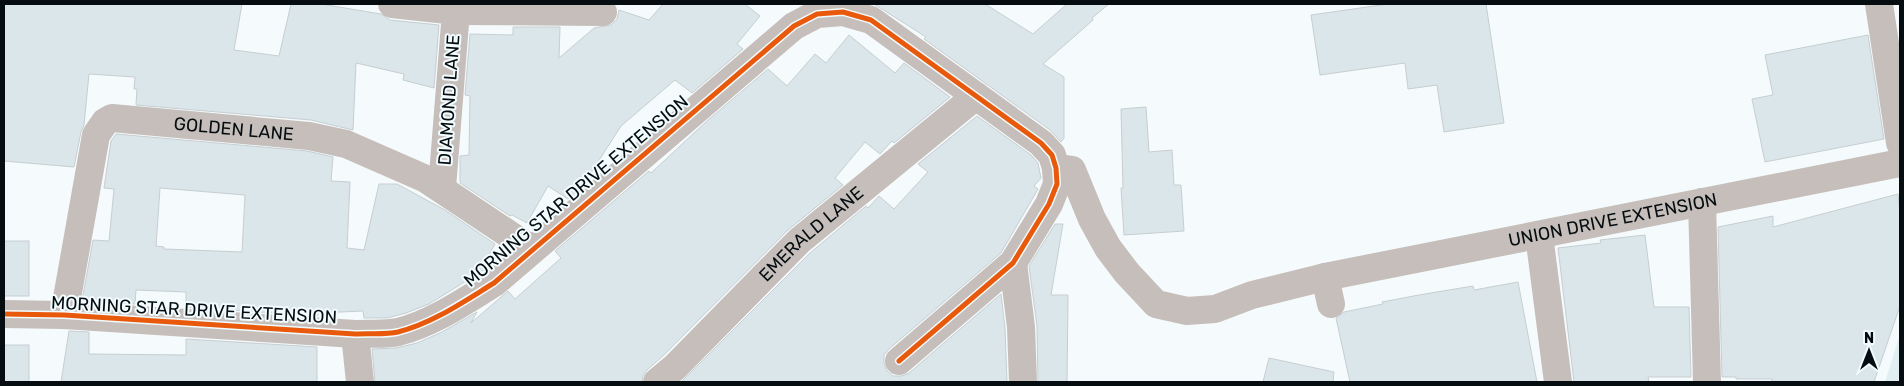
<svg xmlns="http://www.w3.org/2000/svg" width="1904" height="386" font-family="Rubik,sans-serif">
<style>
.built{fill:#e1eff3}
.building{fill:#dae6e9;stroke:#c7ced1;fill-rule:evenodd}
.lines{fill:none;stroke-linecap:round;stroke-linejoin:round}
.minor{stroke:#c6bebb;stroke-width:28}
.cycleway-casing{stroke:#f2fcff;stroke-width:8}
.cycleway{stroke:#e8590c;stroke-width:5}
.labels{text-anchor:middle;stroke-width:4;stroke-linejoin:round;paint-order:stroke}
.street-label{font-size:18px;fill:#050d10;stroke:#f2fcff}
</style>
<rect width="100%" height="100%" fill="#f5fbfc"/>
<!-- built -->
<path class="built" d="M1900 334V382H1885Z"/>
<!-- building -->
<g class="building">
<path d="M4 4H242L234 50 279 56 291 4H321L381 14 390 20 439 25 434 88 403 80 404 74 356 63 353 130 311 120 136 105 137 89H134L135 77 89 74 84 125 81 132 74 167 4 161Z"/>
<path d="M663 4H745L760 16 737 44 743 49 692 93 675 80 621 126 582 187 568 199 548 186 527 223 512 215 510 216 460 183V156L469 155 470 96 465 95 470 34 513 35V27H560L559 58 594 28 611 25 617 19 619 10 649 20Z"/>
<path d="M874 4H985L1033 34 1067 4H1109L1092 18 1093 20 1043 64 1064 77V138L1061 142 1050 130 924 39 926 37Z"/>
<path d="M1388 4H1486L1504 123 1444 132 1437 85 1408 89 1405 63 1320 75 1311 15Z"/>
<path d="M849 35 895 73 904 63 950 97 894 143 892 141 880 154 865 142 835 178 843 185 788 230 664 355 647 370 643 376 642 382H375L372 349 396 348 417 343 442 332 477 312 471 323 508 291 515 299 561 258 555 251 649 171 651 173 708 120 768 69 787 86 815 54 826 63Z"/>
<path d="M1868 35 1884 139 1765 162 1752 99 1773 95 1765 55Z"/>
<path d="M1146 107 1149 152 1172 150 1174 185H1181L1184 231 1124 235 1121 188H1123L1121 109Z"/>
<path d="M977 116 1031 155 1038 163 1041 178 1034 186 1038 189 1001 253 889 349 884 355V363L887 371 893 376H901L909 373 1001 294 1005 328 1007 382H681L810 253 866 206 868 208 879 196 894 209 928 172 918 164Z"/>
<path d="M116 134 307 151 333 157 331 181 350 182 347 248 364 250 379 184H397L445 210 495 244 484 264 487 268 429 304 406 313 387 318H364L363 311 318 313V316L186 307V292L136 290 135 304 82 301 93 240 109 241 114 189 104 188 111 141ZM160 188 245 195 242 252 164 249V247L156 246Z"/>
<path d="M1898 194 1900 213V306L1874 382H1772V379H1736V377H1722L1718 227 1773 216V227Z"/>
<path d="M1055 224H1063L1051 295H1068L1067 382H1038L1037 326 1029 266Z"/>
<path d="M1645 235 1654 307H1689L1691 377H1648L1649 382H1574L1558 248 1601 243 1600 240Z"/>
<rect x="4" y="241" width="25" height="55"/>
<path d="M1518 282 1537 382H1350L1336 318 1344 312 1383 304 1382 302 1419 295 1473 286 1474 290Z"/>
<path d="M69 331 89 332V354L186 355V339L317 347V382H61Z"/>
<rect x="4" y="345" width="25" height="37"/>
<path d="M1269 358 1334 372 1333 382H1263Z"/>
</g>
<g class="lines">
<!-- minor -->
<g class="minor">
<path d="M392 4 456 11 442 188"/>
<path d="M1879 4 1900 143"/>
<path d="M456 11 603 12"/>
<path id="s1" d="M1056 168 1072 170 1092 219 1108 248 1127 273 1156 304 1187 311 1215 309 1252 295 1325 277 1900 163"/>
<path d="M1702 202 1707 382"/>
<path d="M1539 235 1558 382"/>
<path d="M1013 263 1021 327 1023 382"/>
<path d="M1325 277 1331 304"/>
<path d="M4 314 64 315 355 334C369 333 385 335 398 332 433 323 463 302 494 283L794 26 817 14 843 12 871 20 1041 143 1052 155 1056 168 1057 184 1049 204 1013 263 899 361"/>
<path id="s2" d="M64 315 96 135 105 122 112 118 309 136 346 144 426 179 531 249"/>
<path d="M355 334 360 382"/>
<path id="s3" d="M657 382 675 367 799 241 976 96"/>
</g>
<defs>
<path id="cycleway" d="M4 314 64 315 355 334C369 333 385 335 398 332 433 323 463 302 494 283L794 26 817 14 843 12 871 20 1041 143 1052 155 1056 168 1057 184 1049 204 1013 263 899 361"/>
</defs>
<!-- cycleway casing -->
<use href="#cycleway" class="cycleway-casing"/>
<!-- cycleway -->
<use href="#cycleway" class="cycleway"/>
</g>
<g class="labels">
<!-- street labels -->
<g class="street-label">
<text transform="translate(449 100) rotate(-86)" y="6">DIAMOND LANE</text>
<text dy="6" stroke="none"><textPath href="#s2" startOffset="329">GOLDEN LANE</textPath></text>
<text transform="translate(576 191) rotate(-40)" y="6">MORNING STAR DRIVE EXTENSION</text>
<text dy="6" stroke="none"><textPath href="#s1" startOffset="644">UNION DRIVE EXTENSION</textPath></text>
<text dy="6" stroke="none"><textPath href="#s3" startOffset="214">EMERALD LANE</textPath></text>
<text transform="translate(194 310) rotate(3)" y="6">MORNING STAR DRIVE EXTENSION</text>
</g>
</g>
<!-- border -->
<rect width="1904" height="386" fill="none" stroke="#050d10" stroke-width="10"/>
<!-- north arrow -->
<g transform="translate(1869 351)" stroke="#f2fcff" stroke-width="4" paint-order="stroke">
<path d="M0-4L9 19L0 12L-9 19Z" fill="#050d10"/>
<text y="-8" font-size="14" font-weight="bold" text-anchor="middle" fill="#050d10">N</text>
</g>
</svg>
